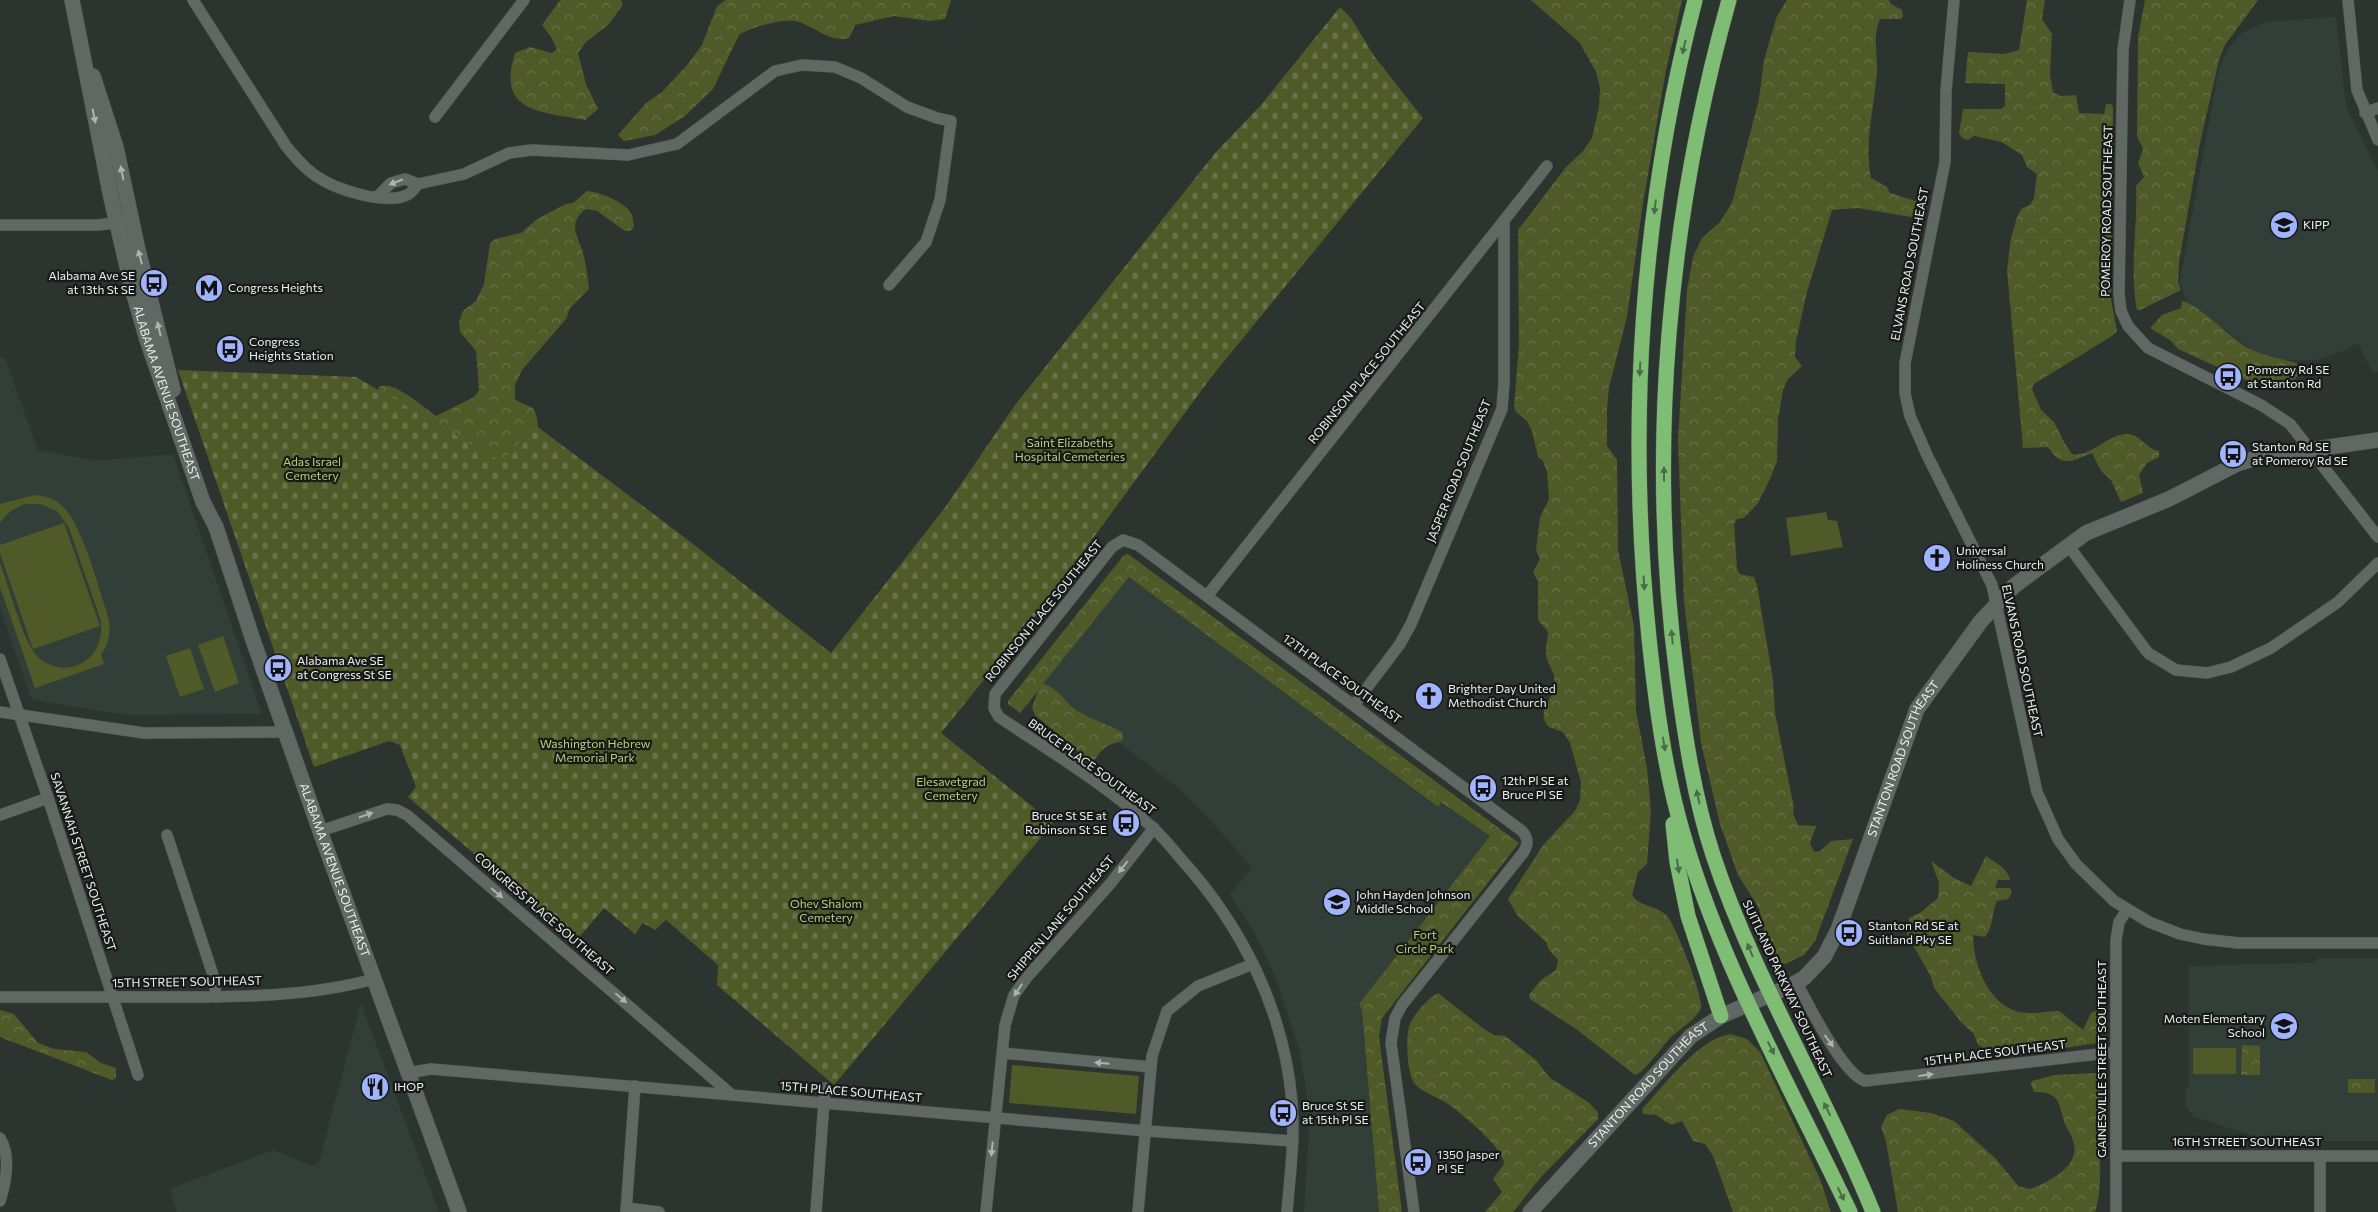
<svg xmlns="http://www.w3.org/2000/svg" width="2378" height="1212" font-family="Commissioner,sans-serif">
<style>
.built{fill:#323f38}
.grass{fill:#505a28}
.forest{fill:url(#forest-crowns)}
.cemetery{fill:url(#cemetery-stones)}
.lines{fill:none;stroke-linecap:round;stroke-linejoin:round}
.street-casing{stroke:#4d5350;stroke-width:12}
.secondary-casing{stroke:#4d5350;stroke-width:16}
.highway-casing{stroke:#4d5350;stroke-width:16}
.street{stroke:#606864;stroke-width:11}
.secondary{stroke:#606864;stroke-width:15}
.highway{stroke:#7fbd75;stroke-width:15}
.oneway{fill:#4b6c47}
.oneway2{fill:#adb3b0}
.labels{text-anchor:middle;stroke-width:4.5;stroke-linejoin:round;paint-order:stroke}
.street-label{font-size:12px;fill:#ecf1ee;stroke:#171a19}
.poi-label{font-size:12px;fill:#ecf1ee;stroke:#171a19;text-anchor:start}
.park-label{font-size:12px;fill:#bcd074;stroke:#171a19}
</style>
<defs>
<pattern id="forest-crowns" width="20" height="18" patternUnits="userSpaceOnUse" patternTransform="scale(1.25)"><rect width="20" height="18" fill="#505a28"/><path d="M2 6a3 3 0 1 1 6 0M12 15a3 3 0 1 1 6 0" fill="none" stroke="#697248"/></pattern>
<pattern id="cemetery-stones" width="16" height="16" patternUnits="userSpaceOnUse" patternTransform="scale(1.25)"><rect width="16" height="16" fill="#505a28"/><path d="M2 7V4a2 2 0 0 1 4 0v3zM10 15v-3a2 2 0 0 1 4 0v3z" fill="#697248"/></pattern>
</defs>
<rect width="100%" height="100%" fill="#2c3430"/>
<!-- built -->
<g class="built">
<path d="M2336 17 2346 106 2378 171V372L2373 373 2358 343 2346 350 2316 360H2276L2254 351 2186 301 2180 280 2219 68 2230 46 2243 32 2265 22Z"/>
<path d="M0 358H5L38 450 96 461 173 454 262 714 126 715 32 700 0 608Z"/>
<path d="M1129 577 1437 807 1441 802 1490 836 1359 1004 1362 1010 1379 1212H1304L1309 1131 1306 1089 1299 1049 1275 976 1255 934 1230 894 1252 868 1215 825 1181 790 1043 684Z"/>
<path d="M2319 958H2378V1141H2271L2194 1117 2186 1107V1087H2189V966L2312 963Z"/>
<path d="M361 1003 439 1212H177L169 1189 273 1150 312 1166 319 1162Z"/>
</g>
<!-- grass -->
<g class="grass">
<path d="M35 495C44 496 53 498 60 504 81 519 98 587 107 613 112 629 110 641 101 655L104 664 35 688 0 587V563C8 584 22 637 34 652 45 668 69 673 85 661 99 651 102 637 101 621L69 528 58 512 41 504H24L9 512 0 523V504Z"/>
<path d="M1826 512 1828 520 1837 521 1843 547 1791 556 1786 518Z"/>
<path d="M64 523 100 626 33 649 0 553V545Z"/>
<path d="M223 636 239 683 215 692 198 645Z"/>
<path d="M190 648 204 689 180 697 166 656Z"/>
<rect x="2193" y="1048" width="43" height="26"/>
<path d="M1012 1065 1139 1076 1136 1114 1009 1103Z"/>
</g>
<!-- forest -->
<g class="forest">
<path d="M560 0H621L623 5 609 24 585 43 578 53 586 84 598 109 585 120C541 112 496 113 515 53L530 47 552 53 557 49 551 37 542 25Z"/>
<path d="M726 0H951L945 19 930 21 894 16 855 25 849 38C828 43 814 25 795 21 781 19 751 27 739 35L713 89 685 116 655 135 624 141 618 135 646 103 662 92 688 64 702 45 717 6Z"/>
<path d="M1531 0H1682L1666 70 1643 203 1627 317 1609 387 1607 409V446L1617 460 1618 550 1634 626 1636 711 1647 768 1651 811 1647 864 1638 872 1632 895C1639 907 1657 905 1667 916 1675 924 1704 998 1701 1008 1699 1016 1678 1031 1671 1037 1662 1046 1645 1072 1635 1075L1576 1029 1530 999 1529 995 1541 980 1556 970 1558 960 1549 950 1546 942 1517 915 1508 899 1544 844 1575 811 1580 800 1581 782 1570 743 1563 732 1549 727C1535 712 1552 701 1554 688 1557 672 1549 669 1546 655 1545 647 1548 640 1548 632L1538 620V582L1533 572 1540 559 1536 550 1540 517 1549 499 1547 472 1543 461 1538 457 1532 431 1527 421 1516 412 1514 407 1519 345 1518 230 1566 167 1583 151 1592 138 1599 106 1600 88 1596 72 1580 43Z"/>
<path d="M1787 0H1889L1891 4 1902 10 1903 16 1901 19H1880C1872 37 1878 54 1877 73 1874 108 1864 143 1871 178L1887 187 1890 193 1919 202 1920 208 1915 216 1911 217 1858 208 1832 210 1807 292 1796 341 1795 357 1802 366 1788 379 1783 390 1778 419 1777 461 1770 479 1758 503 1744 518 1737 519 1734 524 1737 569 1740 574 1754 577 1757 585 1773 680 1775 713 1794 808 1793 814 1798 825 1816 826 1810 843 1814 852 1820 851 1831 841 1853 839 1815 941 1804 955 1785 964 1778 962 1765 935 1759 908 1738 875 1720 824 1701 743 1684 601 1678 440 1687 290 1693 257 1702 238 1720 222 1732 203 1759 99 1764 60 1777 16Z"/>
<path d="M2027 0H2045L2042 19 2052 34 2050 75 2053 92 2060 96 2076 95 2079 113 2104 114 2106 104H2111L2113 107 2111 299 2117 331 2112 336 2034 384 2032 389 2041 410 2054 422 2064 442 2072 454C2091 458 2108 433 2128 434 2141 435 2146 449 2159 451V457L2147 463 2139 475 2143 493 2121 502 2111 480 2101 471 2092 453C2073 461 2060 468 2048 447L2023 448 2007 270 2011 238 2017 217 2022 208 2030 205 2034 198 2037 174 2027 167 2022 155 2002 142 1974 136 1968 140 1962 138 1959 133 1963 109H2001L2005 106V84L1965 83 1968 52 2004 54 2019 50Z"/>
<path d="M2145 0H2258L2225 45 2219 60 2200 143 2179 262 2178 282 2181 290 2140 310H2137C2129 269 2138 227 2136 186L2144 177 2138 163 2143 149 2137 136 2138 37Z"/>
<path d="M587 191C600 192 626 202 632 215 633 219 633 223 634 227L630 231H625L597 211 585 209C567 225 578 236 583 253 586 264 588 278 589 289L570 308 566 319 522 370 515 385V400L533 408C547 435 528 447 511 469L378 392 379 387C394 380 423 407 436 416L474 397 479 390 476 351 460 332 459 322 463 311 476 301 484 284 490 243 495 239 521 233 537 219 566 204 573 203Z"/>
<path d="M2182 301C2197 303 2232 339 2248 348 2263 356 2280 358 2296 363L2302 370 2294 380 2257 385 2178 349 2170 340 2150 328 2162 315 2181 308Z"/>
<path d="M1128 554 1519 843 1382 1018 1379 1037 1402 1212H1379L1362 1010 1359 1004 1490 836 1441 802 1438 807 1129 577 1043 684C1055 687 1059 694 1068 703 1083 718 1105 722 1123 733L1122 741C1107 745 1103 747 1094 761H1090L1035 715 1032 707 1038 691 1020 713 1008 704V701L1124 555Z"/>
<path d="M1986 856C1995 863 2008 868 2010 880H1998L1995 888H2010L2012 893 2008 899 1997 901C1991 913 1994 926 1985 937L1973 935C1973 964 1988 1004 2019 1012 2033 1015 2046 1011 2059 1011L2083 1030 2091 1013 2098 1010C2105 1021 2101 1032 2097 1043L2045 1051 2028 1050 1997 1055 1978 1045 1974 1034 1961 1022 1934 988 1931 977 1907 934 1909 918 1920 913 1938 898 1939 883 1931 861 1954 878 1971 886Z"/>
<path d="M1438 993 1484 1029 1494 1035 1505 1036 1536 1060 1549 1077 1588 1102 1598 1112V1119L1541 1177 1513 1212H1485L1502 1192 1493 1179 1504 1164C1505 1149 1461 1113 1448 1104 1438 1097 1423 1093 1415 1084 1407 1075 1405 1035 1410 1024 1414 1014 1428 998 1438 993Z"/>
<path d="M0 1010 14 1014 38 1043 54 1049 86 1052 101 1063 116 1068V1078L112 1080 0 1037Z"/>
<path d="M1730 1034 1747 1039 1760 1052 1820 1179 1831 1212H1733L1713 1156 1705 1144 1693 1141 1682 1121 1671 1125 1656 1115 1643 1114 1642 1109C1664 1086 1698 1039 1730 1034Z"/>
<path d="M2242 1045 2260 1046V1075H2241Z"/>
<path d="M2097 1073 2101 1076C2104 1095 2100 1115 2100 1135 2099 1160 2103 1188 2095 1212H1898L1886 1141 1881 1127 1887 1115 1899 1109 1931 1113 1954 1121 1996 1159 2018 1186 2030 1189C2043 1185 2069 1171 2073 1157 2077 1146 2072 1137 2067 1128 2058 1111 2065 1091 2034 1092L2031 1084 2032 1081 2054 1075Z"/>
<rect x="2348" y="1079" width="27" height="14"/>
</g>
<!-- cemetery -->
<path class="cemetery" d="M1340 7 1351 18 1374 56 1423 118 1212 376 1041 609 941 733 1053 823 834 1085 717 985 718 965 666 920 655 930 643 923 635 934 604 908 576 941 408 797 416 787 400 745 389 741 314 767 178 370 356 377 502 462 535 425 688 540 831 653 944 509 1015 405 1216 152 1261 105Z"/>
<g class="lines">
<defs>
<g id="street">
<path d="M193 0 286 146C295 157 304 168 316 176 336 190 385 205 407 195 412 193 415 188 418 184"/>
<path d="M1954 0 1946 91 1945 162 1905 363V393L1910 416 1927 455 1992 585 2037 792 2058 839 2076 864 2114 901 2149 922 2180 934 2203 939 2239 943H2378"/>
<path d="M2130 0 2123 50 2119 294 2121 311 2128 326 2148 348 2261 405 2290 424 2378 537"/>
<path d="M2348 0 2357 90 2378 140"/>
<path d="M2365 113 2378 108"/>
<path d="M435 117 524 0"/>
<path d="M378 196 391 183 405 179 418 184 464 174 509 153 532 150 628 155 677 144 775 71 802 65 835 67 861 78 907 107 937 118 951 121 940 200 926 242 889 285"/>
<path d="M0 225H98L123 222"/>
<path d="M2068 545 2148 653 2176 670 2207 673 2231 667 2271 648 2338 602 2378 563"/>
<path d="M1207 596 1547 166"/>
<path d="M0 659 48 798 138 1075"/>
<path d="M1354 705 1400 644 1411 624 1502 409 1504 383V223"/>
<path d="M0 712 144 733 285 732"/>
<path d="M0 815 48 798"/>
<path d="M320 831 387 809 397 810 407 815 732 1095"/>
<path d="M167 835 214 978 216 997"/>
<path d="M1797 983C1809 1006 1842 1073 1865 1081L2116 1052"/>
<path d="M0 997C57 997 114 997 170 997 238 997 308 997 374 979"/>
<path d="M1002 1053 1151 1067"/>
<path d="M407 1073 431 1069 1147 1131 1293 1141"/>
<path d="M0 1138C11 1156 6 1182 0 1201"/>
<path d="M2116 1156H2378"/>
<path d="M626 1208 659 1212"/>
<path d="M626 1212 635 1086"/>
<path d="M816 1212 825 1088"/>
<path d="M986 1212 1005 1025 1014 995 1028 976 1110 884 1154 828"/>
<path d="M1138 1212 1152 1056 1167 1011 1198 986 1253 964"/>
<path d="M1287 1212C1290 1175 1295 1139 1292 1102 1284 1010 1242 926 1181 859 1172 848 1163 837 1153 828 1107 785 1051 752 999 717L994 708 995 694 1112 547 1123 540 1138 545 1522 831C1529 839 1528 845 1523 853L1402 1005 1395 1018 1391 1043 1414 1212"/>
<path d="M2116 1212V940L2119 922 2127 910"/>
<path d="M2320 1212V1156"/>
</g>
<g id="secondary">
<path id="s1" d="M72 0 111 198 132 288 147 340 203 502 216 527 253 640 320 831 459 1212"/>
<path d="M93 76 116 147 138 250 173 390"/>
<path id="s2" d="M1530 1212 1691 1036 1721 1016 1788 987 1804 978 1824 957 1838 930 1917 709 1981 621 2014 586 2086 533 2169 499 2237 464 2259 457 2378 440"/>
</g>
<g id="highway">
<path d="M1695 0C1641 208 1627 425 1649 638 1656 705 1665 773 1684 837 1722 968 1792 1089 1850 1212"/>
<path d="M1729 0C1668 219 1647 450 1677 676 1685 736 1694 797 1713 855 1754 979 1824 1091 1873 1212"/>
<path d="M1673 824 1677 862 1688 916 1721 1016"/>
</g>
</defs>
<!-- street casing -->
<use href="#street" class="street-casing"/>
<!-- secondary casing -->
<use href="#secondary" class="secondary-casing"/>
<!-- highway casing -->
<use href="#highway" class="highway-casing"/>
<!-- street -->
<use href="#street" class="street"/>
<!-- secondary -->
<use href="#secondary" class="secondary"/>
<!-- highway -->
<use href="#highway" class="highway"/>
</g>
<!-- one-way arrows -->
<defs><path id="oneway-solid" d="M-6-.8H1V-3.2L6.5 0L1 3.2V.8H-6Z" transform="scale(1.25)"/></defs>
<g class="oneway">
<use href="#oneway-solid" transform="translate(1684 47) rotate(103)"/>
<use href="#oneway-solid" transform="translate(1655 207) rotate(97)"/>
<use href="#oneway-solid" transform="translate(1640 369) rotate(93)"/>
<use href="#oneway-solid" transform="translate(1664 474) rotate(-90)"/>
<use href="#oneway-solid" transform="translate(1644 583) rotate(86)"/>
<use href="#oneway-solid" transform="translate(1672 637) rotate(-96)"/>
<use href="#oneway-solid" transform="translate(1664 744) rotate(81)"/>
<use href="#oneway-solid" transform="translate(1698 797) rotate(-103)"/>
<use href="#oneway-solid" transform="translate(1678 866) rotate(81)"/>
<use href="#oneway-solid" transform="translate(1750 950) rotate(-113)"/>
<use href="#oneway-solid" transform="translate(1771 1048) rotate(64)"/>
<use href="#oneway-solid" transform="translate(1827 1109) rotate(-116)"/>
<use href="#oneway-solid" transform="translate(1841 1194) rotate(64)"/>
</g>
<g class="oneway2">
<use href="#oneway-solid" transform="translate(94 116) rotate(78)"/>
<use href="#oneway-solid" transform="translate(122 173) rotate(-102)"/>
<use href="#oneway-solid" transform="translate(396 182) rotate(159)"/>
<use href="#oneway-solid" transform="translate(140 257) rotate(-105)"/>
<use href="#oneway-solid" transform="translate(159 329) rotate(-103)"/>
<use href="#oneway-solid" transform="translate(366 815) rotate(-19)"/>
<use href="#oneway-solid" transform="translate(1123 867) rotate(128)"/>
<use href="#oneway-solid" transform="translate(497 893) rotate(40)"/>
<use href="#oneway-solid" transform="translate(1018 990) rotate(123)"/>
<use href="#oneway-solid" transform="translate(621 998) rotate(40)"/>
<use href="#oneway-solid" transform="translate(1829 1041) rotate(54)"/>
<use href="#oneway-solid" transform="translate(1102 1063) rotate(-175)"/>
<use href="#oneway-solid" transform="translate(1926 1075) rotate(-7)"/>
<use href="#oneway-solid" transform="translate(992 1149) rotate(96)"/>
</g>
<!-- icons -->
<defs>
<symbol id="school-disc" viewBox="-11 -11 22 22"><circle r="9.5" fill="#a0b3fd" stroke="#171a19"/><path d="M0-5L7-2L0 1L-7-2ZM-4 1L0 2.5L4 1V4Q0 6-4 4Z" fill="#111"/></symbol>
<symbol id="bus-disc" viewBox="-11 -11 22 22"><circle r="9.5" fill="#a0b3fd" stroke="#171a19"/><path d="M-5-6H5V4H4V6H2V4H-2V6H-4V4H-5ZM-3.5-4V0h7V-4ZM-3.5 1.2v1.5H-2V1.2ZM2 1.2v1.5H3.5V1.2Z" fill="#111"/></symbol>
<symbol id="metro-disc" viewBox="-11 -11 22 22"><circle r="9.5" fill="#a0b3fd" stroke="#171a19"/><path d="M-5.5 5V-5H-3L0 0L3-5H5.5V5H3V-.5L0 4L-3-.5V5Z" fill="#111"/></symbol>
<symbol id="church-disc" viewBox="-11 -11 22 22"><circle r="9.5" fill="#a0b3fd" stroke="#171a19"/><path d="M-1.2-6h2.4v3.5h3.3v2.4h-3.3V6h-2.4V-.1h-3.3v-2.4h3.3Z" fill="#111"/></symbol>
<symbol id="restaurant-disc" viewBox="-11 -11 22 22"><circle r="9.5" fill="#a0b3fd" stroke="#171a19"/><path d="M-5-6h1v4h1v-4h1v4h1v-4h1v5L-1.5 .5V6h-2V.5L-5-1ZM5-6V6H3V1.5H1.5Q1.5-4 5-6Z" fill="#111"/></symbol>
</defs>
<g fill-rule="evenodd">
<use href="#school-disc" x="2268" y="209" width="32" height="32"/>
<use href="#bus-disc" x="138" y="267" width="32" height="32"/>
<use href="#metro-disc" x="193" y="272" width="32" height="32"/>
<use href="#bus-disc" x="214" y="333" width="32" height="32"/>
<use href="#bus-disc" x="2212" y="361" width="32" height="32"/>
<use href="#bus-disc" x="2217" y="438" width="32" height="32"/>
<use href="#church-disc" x="1921" y="542" width="32" height="32"/>
<use href="#bus-disc" x="262" y="652" width="32" height="32"/>
<use href="#church-disc" x="1413" y="680" width="32" height="32"/>
<use href="#bus-disc" x="1467" y="772" width="32" height="32"/>
<use href="#bus-disc" x="1110" y="807" width="32" height="32"/>
<use href="#school-disc" x="1321" y="886" width="32" height="32"/>
<use href="#bus-disc" x="1833" y="917" width="32" height="32"/>
<use href="#school-disc" x="2268" y="1010" width="32" height="32"/>
<use href="#restaurant-disc" x="359" y="1071" width="32" height="32"/>
<use href="#bus-disc" x="1267" y="1097" width="32" height="32"/>
<use href="#bus-disc" x="1402" y="1146" width="32" height="32"/>
</g>
<g class="labels">
<!-- street labels -->
<g class="street-label">
<text transform="translate(2107 211) rotate(-89)" y="4">POMEROY ROAD SOUTHEAST</text>
<text transform="translate(1910 264) rotate(-79)" y="4">ELVANS ROAD SOUTHEAST</text>
<text transform="translate(1367 373) rotate(-51)" y="4">ROBINSON PLACE SOUTHEAST</text>
<text dy="4" stroke="none"><textPath href="#s1" startOffset="405">ALABAMA AVENUE SOUTHEAST</textPath></text>
<text transform="translate(1459 471) rotate(-68)" y="4">JASPER ROAD SOUTHEAST</text>
<text transform="translate(1044 611) rotate(-51)" y="4">ROBINSON PLACE SOUTHEAST</text>
<text transform="translate(2022 661) rotate(78)" y="4">ELVANS ROAD SOUTHEAST</text>
<text transform="translate(1342 679) rotate(36)" y="4">12TH PLACE SOUTHEAST</text>
<text dy="4" stroke="none"><textPath href="#s2" startOffset="609">STANTON ROAD SOUTHEAST</textPath></text>
<text transform="translate(1092 767) rotate(36)" y="4">BRUCE PLACE SOUTHEAST</text>
<text transform="translate(83 862) rotate(72)" y="4">SAVANNAH STREET SOUTHEAST</text>
<text dy="4" stroke="none"><textPath href="#s1" startOffset="911">ALABAMA AVENUE SOUTHEAST</textPath></text>
<text transform="translate(544 914) rotate(41)" y="4">CONGRESS PLACE SOUTHEAST</text>
<text transform="translate(1061 918) rotate(-50)" y="4">SHIPPEN LANE SOUTHEAST</text>
<text transform="translate(187 982) rotate(-1)" y="4">15TH STREET SOUTHEAST</text>
<text transform="translate(1787 989) rotate(65)" y="4">SUITLAND PARKWAY SOUTHEAST</text>
<text transform="translate(1995 1053) rotate(-7)" y="4">15TH PLACE SOUTHEAST</text>
<text transform="translate(2102 1059) rotate(-90)" y="4">GAINESVILLE STREET SOUTHEAST</text>
<text dy="4" stroke="none"><textPath href="#s2" startOffset="174">STANTON ROAD SOUTHEAST</textPath></text>
<text transform="translate(851 1092) rotate(5)" y="4">15TH PLACE SOUTHEAST</text>
<text x="2247" y="1146">16TH STREET SOUTHEAST</text>
</g>
<!-- poi labels -->
<g class="poi-label">
<text x="2303" y="229">KIPP</text>
<text x="135" y="280" text-anchor="end">Alabama Ave SE<tspan x="135" dy="14">at 13th St SE</tspan></text>
<text x="228" y="292">Congress Heights</text>
<text x="249" y="346">Congress<tspan x="249" dy="14">Heights Station</tspan></text>
<text x="2247" y="374">Pomeroy Rd SE<tspan x="2247" dy="14">at Stanton Rd</tspan></text>
<text x="2252" y="451">Stanton Rd SE<tspan x="2252" dy="14">at Pomeroy Rd SE</tspan></text>
<text x="1956" y="555">Universal<tspan x="1956" dy="14">Holiness Church</tspan></text>
<text x="297" y="665">Alabama Ave SE<tspan x="297" dy="14">at Congress St SE</tspan></text>
<text x="1448" y="693">Brighter Day United<tspan x="1448" dy="14">Methodist Church</tspan></text>
<text x="1502" y="785">12th Pl SE at<tspan x="1502" dy="14">Bruce Pl SE</tspan></text>
<text x="1107" y="820" text-anchor="end">Bruce St SE at<tspan x="1107" dy="14">Robinson St SE</tspan></text>
<text x="1356" y="899">John Hayden Johnson<tspan x="1356" dy="14">Middle School</tspan></text>
<text x="1868" y="930">Stanton Rd SE at<tspan x="1868" dy="14">Suitland Pky SE</tspan></text>
<text x="2265" y="1023" text-anchor="end">Moten Elementary<tspan x="2265" dy="14">School</tspan></text>
<text x="394" y="1091">IHOP</text>
<text x="1302" y="1110">Bruce St SE<tspan x="1302" dy="14">at 15th Pl SE</tspan></text>
<text x="1437" y="1159">1350 Jasper<tspan x="1437" dy="14">Pl SE</tspan></text>
</g>
<!-- park labels -->
<g class="park-label">
<text x="1070" y="447">Saint Elizabeths<tspan x="1070" dy="14">Hospital Cemeteries</tspan></text>
<text x="312" y="466">Adas Israel<tspan x="312" dy="14">Cemetery</tspan></text>
<text x="595" y="748">Washington Hebrew<tspan x="595" dy="14">Memorial Park</tspan></text>
<text x="951" y="786">Elesavetgrad<tspan x="951" dy="14">Cemetery</tspan></text>
<text x="826" y="908">Ohev Shalom<tspan x="826" dy="14">Cemetery</tspan></text>
<text x="1425" y="939">Fort<tspan x="1425" dy="14">Circle Park</tspan></text>
</g>
</g>
</svg>
